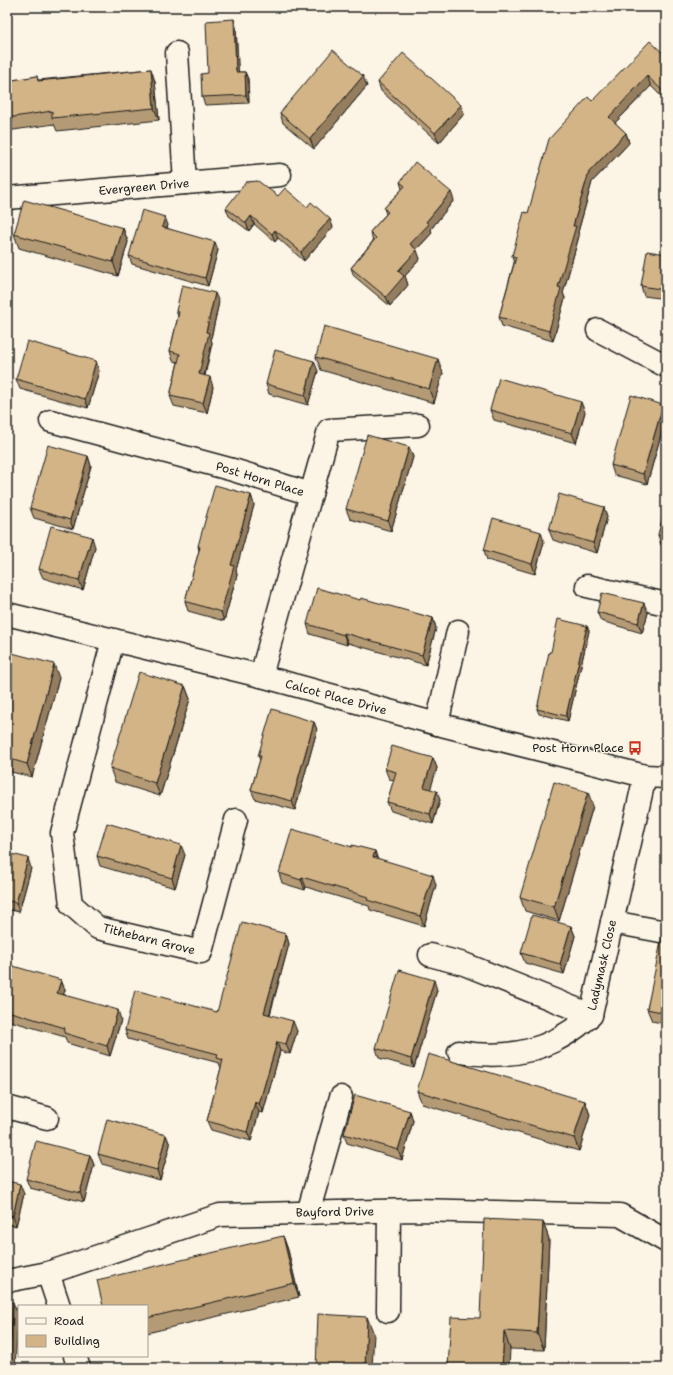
<svg xmlns="http://www.w3.org/2000/svg" width="673" height="1375" font-family="'Shantell Sans',sans-serif">
<style>
.lines{fill:none;stroke-linecap:round;stroke-linejoin:round}
.minor-casing{stroke:#1c1c1c;stroke-width:25}
.minor{stroke:#fcf5e5;stroke-width:22}
.wall{fill:#b59b74;stroke:#1c1c1c}
.shaded-wall{fill:#947e5e;stroke:#1c1c1c}
.building{fill:#d3b487;stroke:#1c1c1c}
.labels{text-anchor:middle;stroke-width:3;stroke-linejoin:round;paint-order:stroke}
.street-label{font-size:12px;fill:#1c1c1c;stroke:#fcf5e5}
.poi-label{font-size:12px;fill:#1c1c1c;stroke:#fcf5e5;text-anchor:end}
</style>
<rect width="100%" height="100%" fill="#fcf5e5"/>
<filter id="ink" filterUnits="userSpaceOnUse"><feTurbulence type="fractalNoise" baseFrequency=".025" numOctaves="2"/><feDisplacementMap in="SourceGraphic" scale="8" xChannelSelector="R" yChannelSelector="G"/><feConvolveMatrix kernelMatrix="1 2 1 2 8 2 1 2 1" color-interpolation-filters="sRGB"/></filter>
<g filter="url(#ink)">
<g class="lines">
<defs>
<g id="minor">
<path d="M177 53 185 183"/>
<path d="M7 198 280 175"/>
<path d="M598 330 666 366"/>
<path d="M51 421 233 470 311 494 261 676"/>
<path d="M311 494 329 430 418 425"/>
<path d="M587 586 666 604"/>
<path d="M7 614 261 676 437 724 645 776 666 777"/>
<path d="M113 640 62 833 71 904 98 928 201 952 236 820"/>
<path d="M437 724 458 631"/>
<path d="M612 922 666 932"/>
<path d="M430 955 464 964 591 1015"/>
<path d="M459 1052C511 1060 552 1051 591 1015L645 776"/>
<path d="M7 1107 47 1118"/>
<path d="M308 1213 341 1097"/>
<path d="M48 1273 59 1306"/>
<path d="M7 1281 48 1273 220 1215 416 1210 620 1215 666 1241"/>
<path d="M388 1311 389 1211"/>
<path d="M75 1356 79 1368"/>
</g>
</defs>
<!-- minor casing -->
<use href="#minor" class="minor-casing"/>
<!-- minor -->
<use href="#minor" class="minor"/>
</g>
<!-- wall -->
<g class="wall">
<path d="M613 7H653V11H615Z"/>
<path d="M236 27 238 72H245L248 79 249 103 205 105 202 97Z"/>
<path d="M666 56V101L651 86 615 123 626 133 629 143 592 182 578 232 579 236 563 293 565 298 553 341 502 326 499 317 514 263 512 256 528 213 592 101Z"/>
<path d="M151 69 155 82 159 120 57 131 54 124 7 131V81L37 76 38 80Z"/>
<path d="M378 82 464 114 439 143 381 91Z"/>
<path d="M367 86 314 149 283 123 280 113Z"/>
<path d="M400 182 454 200 431 229 432 233 416 250 420 259 405 276 408 285 390 306 354 276 351 268 373 241 370 232 386 214 384 208 402 189Z"/>
<path d="M278 196 307 207 333 227 304 261 278 238 275 242 254 224 249 231 229 216 226 208Z"/>
<path d="M168 225 167 228 218 250 208 286 132 264 129 256Z"/>
<path d="M123 228 128 242 118 276 19 248 14 234Z"/>
<path d="M666 254V299L644 296 641 286Z"/>
<path d="M219 302 211 338 212 343 205 376 213 387 207 413 174 406 170 396 178 362 173 361 170 351 178 316 176 311Z"/>
<path d="M316 357 443 373 434 403 321 370Z"/>
<path d="M96 361 99 371 88 408 20 389 16 379Z"/>
<path d="M318 371 308 405 269 394 266 384Z"/>
<path d="M490 410 585 412 576 443 494 420Z"/>
<path d="M666 412V417L647 484 614 475 611 465Z"/>
<path d="M409 447 413 457 391 531 350 519 346 509Z"/>
<path d="M88 456 91 466 73 529 34 518 30 508Z"/>
<path d="M251 495 254 505 236 570 237 575 224 621 188 611 185 601 199 551 198 546Z"/>
<path d="M666 505V546L661 545 658 535Z"/>
<path d="M607 517 597 553 553 540 549 530Z"/>
<path d="M544 542 535 574 487 560 484 550Z"/>
<path d="M95 547 83 590 43 578 39 569Z"/>
<path d="M360 600 433 618 436 628 426 665 348 643 347 645 310 634 307 624Z"/>
<path d="M597 612 648 613 642 633 601 621Z"/>
<path d="M587 626 589 631 568 721 539 714 537 709 551 652Z"/>
<path d="M7 672 59 678 32 777 7 771Z"/>
<path d="M185 686 190 699 160 796 115 782 110 768Z"/>
<path d="M314 722 317 730 295 810 255 799 251 790 260 760 258 756Z"/>
<path d="M433 758 437 768 430 789 440 800 433 824 391 811 387 802 394 780 389 779 385 769Z"/>
<path d="M593 806 559 921 525 911 520 897Z"/>
<path d="M352 847 375 851 377 858 436 885 424 926 370 910 369 906 306 887 305 890 282 883 279 873Z"/>
<path d="M7 853 31 868 19 912 7 909Z"/>
<path d="M185 855 175 888 100 866 97 856Z"/>
<path d="M571 926 575 936 564 974 525 963 521 953Z"/>
<path d="M666 931V1024L652 1021 647 1009Z"/>
<path d="M286 934 289 944 270 1015 297 1031 290 1054 280 1051 263 1113 259 1112 251 1141 211 1130 207 1121 221 1068 219 1063 128 1039 125 1030 217 1012Z"/>
<path d="M61 980 65 990 63 994 121 1020 110 1056 67 1043 65 1037 7 1020V986Z"/>
<path d="M437 990 414 1068 379 1058 376 1048Z"/>
<path d="M417 1091 585 1101 590 1115 579 1151 422 1104Z"/>
<path d="M410 1111 413 1121 402 1160 347 1143 344 1134Z"/>
<path d="M166 1135 170 1145 160 1180 102 1164 98 1154Z"/>
<path d="M90 1155 94 1165 84 1202 30 1188 26 1179Z"/>
<path d="M7 1181 24 1194 16 1226 7 1224Z"/>
<path d="M543 1222 549 1239 544 1350 510 1349 480 1318Z"/>
<path d="M283 1236 288 1250 299 1297 147 1333V1306Z"/>
</g>
<!-- shaded-wall -->
<g class="shaded-wall">
<path d="M234 19 236 27 239 80 236 72Z"/>
<path d="M151 69 155 82 159 120 154 108Z"/>
<path d="M245 72 248 79 249 103 246 95Z"/>
<path d="M363 76 367 86 314 149 310 139Z"/>
<path d="M647 76 651 86 612 126 609 117Z"/>
<path d="M461 105 464 114 439 143 435 133Z"/>
<path d="M626 133 629 143 592 182 578 232 579 236 563 293 565 298 553 341 549 331 558 287 573 226 589 172Z"/>
<path d="M451 192 454 200 431 229 432 233 413 253 410 244 426 222Z"/>
<path d="M251 216 254 224 249 231 246 223Z"/>
<path d="M165 217 168 225 165 235 162 227Z"/>
<path d="M330 219 333 227 304 261 301 252Z"/>
<path d="M123 228 128 242 118 276 113 262Z"/>
<path d="M275 230 278 238 275 242 272 234Z"/>
<path d="M215 242 218 250 208 286 205 278Z"/>
<path d="M417 250 420 259 405 276 408 285 390 306 386 297 398 271Z"/>
<path d="M215 293 219 302 211 338 212 343 202 384 199 374 206 332Z"/>
<path d="M438 359 443 373 434 403 429 389Z"/>
<path d="M96 361 99 371 88 408 85 399Z"/>
<path d="M314 361 318 371 308 405 305 395Z"/>
<path d="M210 377 213 387 207 413 203 403Z"/>
<path d="M581 402 585 412 576 443 572 433Z"/>
<path d="M663 405 666 412V417L647 484 643 474Z"/>
<path d="M409 447 413 457 391 531 388 521Z"/>
<path d="M88 456 91 466 73 529 70 520Z"/>
<path d="M251 495 254 505 236 570 237 575 224 621 221 612 231 565Z"/>
<path d="M604 507 607 517 597 553 593 543Z"/>
<path d="M541 532 544 542 535 574 532 564Z"/>
<path d="M92 537 95 547 83 590 79 580Z"/>
<path d="M644 603 648 613 642 633 638 623Z"/>
<path d="M433 618 436 628 426 665 422 655Z"/>
<path d="M587 626 589 631 568 721 566 716Z"/>
<path d="M344 633 348 643 347 645 344 635Z"/>
<path d="M54 664 59 678 32 777 27 764Z"/>
<path d="M185 686 190 699 160 796 155 783Z"/>
<path d="M314 722 317 730 295 810 292 801Z"/>
<path d="M433 758 437 768 428 797 424 787Z"/>
<path d="M437 791 440 800 433 824 430 814Z"/>
<path d="M588 792 593 806 559 921 554 907Z"/>
<path d="M181 845 185 855 175 888 172 878Z"/>
<path d="M375 851 378 861 373 857Z"/>
<path d="M28 858 31 868 19 912 16 903Z"/>
<path d="M433 875 436 885 424 926 420 916Z"/>
<path d="M302 877 306 887 305 890 301 880Z"/>
<path d="M571 926 575 936 564 974 560 964Z"/>
<path d="M286 934 289 944 267 1023 264 1013Z"/>
<path d="M61 980 65 990 61 1002 57 993Z"/>
<path d="M434 980 437 990 414 1068 411 1059Z"/>
<path d="M118 1010 121 1020 110 1056 107 1046Z"/>
<path d="M293 1021 297 1031 290 1054 286 1044Z"/>
<path d="M277 1042 280 1051 263 1113 259 1104Z"/>
<path d="M585 1101 590 1115 579 1151 574 1138Z"/>
<path d="M255 1102 259 1112 251 1141 247 1132Z"/>
<path d="M410 1111 413 1121 402 1160 398 1150Z"/>
<path d="M166 1135 170 1145 160 1180 157 1170Z"/>
<path d="M90 1155 94 1165 84 1202 80 1193Z"/>
<path d="M20 1184 24 1194 16 1226 13 1216Z"/>
<path d="M543 1222 549 1239 544 1350 537 1333Z"/>
<path d="M283 1236 288 1250 299 1297 294 1283Z"/>
<path d="M13 1302 18 1316 15 1368H9Z"/>
<path d="M367 1317 374 1334 372 1368H365Z"/>
<path d="M504 1331 510 1349 509 1368H502Z"/>
</g>
<!-- building -->
<g class="building">
<path d="M234 19 236 72H245L246 95 202 97 201 74 208 73 206 21Z"/>
<path d="M650 41 666 56V94L647 76 609 117 626 133 589 172 573 226H576L558 287 561 288 549 331 499 317 516 257 512 256 524 212 528 213 549 139 588 97 592 101Z"/>
<path d="M333 50 363 76 310 139 280 113Z"/>
<path d="M403 53 461 105 435 133 378 82Z"/>
<path d="M151 69 154 108 52 118V111L7 118V81L37 76 38 81Z"/>
<path d="M415 162 451 192 426 222 429 224 410 244 417 250 398 271 404 276 386 297 351 268 376 238 370 232 388 212 384 208 405 186 400 182Z"/>
<path d="M258 181 278 196 285 188 307 207 311 202 330 219 301 252 275 230 272 234 251 216 246 223 226 208 246 182Z"/>
<path d="M24 200 123 228 113 262 14 234Z"/>
<path d="M142 210 165 217 162 227 215 242 205 278 129 256Z"/>
<path d="M647 251 666 254V290L641 286Z"/>
<path d="M182 285 215 293 206 332 209 333 199 374 210 377 203 403 170 396 180 354 170 351 179 312 176 311Z"/>
<path d="M324 326 438 359 429 389 316 357Z"/>
<path d="M27 341 96 361 85 399 16 379Z"/>
<path d="M275 350 314 361 305 395 266 384Z"/>
<path d="M499 378 581 402 572 433 490 410Z"/>
<path d="M631 395 663 405 643 474 611 465Z"/>
<path d="M367 435 409 447 388 521 346 509Z"/>
<path d="M48 445 88 456 70 520 30 508Z"/>
<path d="M215 485 251 495 231 565 234 566 221 612 185 601 200 547 198 546Z"/>
<path d="M559 494 604 507 593 543 549 530Z"/>
<path d="M666 505V538L658 535Z"/>
<path d="M493 518 541 532 532 564 484 550Z"/>
<path d="M51 526 92 537 79 580 39 569Z"/>
<path d="M317 588 360 600 361 598 433 618 422 655 344 633V635L307 624Z"/>
<path d="M602 593 644 603 638 623 597 612Z"/>
<path d="M558 619 587 626 566 716 537 709 549 652H551Z"/>
<path d="M12 653 54 664 27 764 7 758V672Z"/>
<path d="M139 672 185 686 155 783 110 768Z"/>
<path d="M272 709 314 722 292 801 251 790 261 756H258Z"/>
<path d="M392 746 433 758 424 787 437 791 430 814 387 802 396 772 385 769Z"/>
<path d="M554 782 588 792 554 907 520 897Z"/>
<path d="M107 823 181 845 172 878 97 856Z"/>
<path d="M292 829 352 847V845L375 851 373 857 433 875 420 916 367 900 368 897 302 877 301 880 279 873Z"/>
<path d="M7 853 28 858 16 903 7 900Z"/>
<path d="M532 915 571 926 560 964 521 953Z"/>
<path d="M242 922 286 934 264 1013 293 1021 286 1044 277 1042 259 1104 255 1102 247 1132 207 1121 223 1060 217 1058 218 1054 125 1030 135 990 217 1012Z"/>
<path d="M666 931V1013L647 1009 663 932Z"/>
<path d="M13 966 61 980 57 993 118 1010 107 1046 64 1033 65 1028 7 1011V986Z"/>
<path d="M399 970 434 980 411 1059 376 1048Z"/>
<path d="M428 1054 585 1101 574 1138 417 1091Z"/>
<path d="M355 1095 410 1111 398 1150 344 1134Z"/>
<path d="M107 1119 166 1135 157 1170 98 1154Z"/>
<path d="M36 1141 90 1155 80 1193 26 1179Z"/>
<path d="M7 1181 20 1184 13 1216 7 1215Z"/>
<path d="M484 1219 543 1222 537 1333 504 1331 502 1368H448L451 1317 480 1318Z"/>
<path d="M283 1236 294 1283 147 1318V1306H103L97 1280Z"/>
<path d="M7 1302H13L9 1368H7Z"/>
<path d="M318 1314 367 1317 365 1368H316Z"/>
</g>
</g>
<!-- icons -->
<defs>
<symbol id="bus-bare" viewBox="-9 -9 18 18"><path d="M-5-6H5V4H4V6H2V4H-2V6H-4V4H-5ZM-3.5-4V0h7V-4ZM-3.5 1.2v1.5H-2V1.2ZM2 1.2v1.5H3.5V1.2Z" fill="#c8321e" stroke="#fcf5e5" stroke-width="2.5" paint-order="stroke"/></symbol>
</defs>
<g fill-rule="evenodd">
<use href="#bus-bare" x="625" y="738" width="20" height="20"/>
</g>
<g class="labels">
<!-- street labels -->
<g class="street-label">
<text transform="translate(144 187) rotate(-5)" y="4">Evergreen Drive</text>
<text transform="translate(260 479) rotate(17)" y="4">Post Horn Place</text>
<text transform="translate(336 697) rotate(15)" y="4">Calcot Place Drive</text>
<text transform="translate(149 939) rotate(14)" y="4">Tithebarn Grove</text>
<text transform="translate(602 965) rotate(-77)" y="4">Ladymask Close</text>
<text transform="translate(335 1212) rotate(-1)" y="4">Bayford Drive</text>
</g>
<!-- poi labels -->
<g class="poi-label">
<text x="624" y="752">Post Horn Place</text>
</g>
</g>
<!-- margin -->
<rect width="673" height="1375" fill="none" stroke="#fcf5e5" stroke-width="24"/>
<rect x="12" y="12" width="649" height="1351" fill="none" stroke="#1c1c1c" stroke-width="1.5" filter="url(#ink)"/>
<!-- legend -->
<rect x="18" y="1305" width="130" height="52" fill="#fcf5e5" stroke="#a29e95"/>
<rect x="26" y="1318" width="20" height="6" fill="#fcf5e5" stroke="#a29e95"/>
<text x="54" y="1325" font-size="12" fill="#1c1c1c">Road</text>
<rect x="26" y="1335" width="20" height="12" fill="#d3b487" stroke="#a29e95"/>
<text x="54" y="1345" font-size="12" fill="#1c1c1c">Building</text>
</svg>
